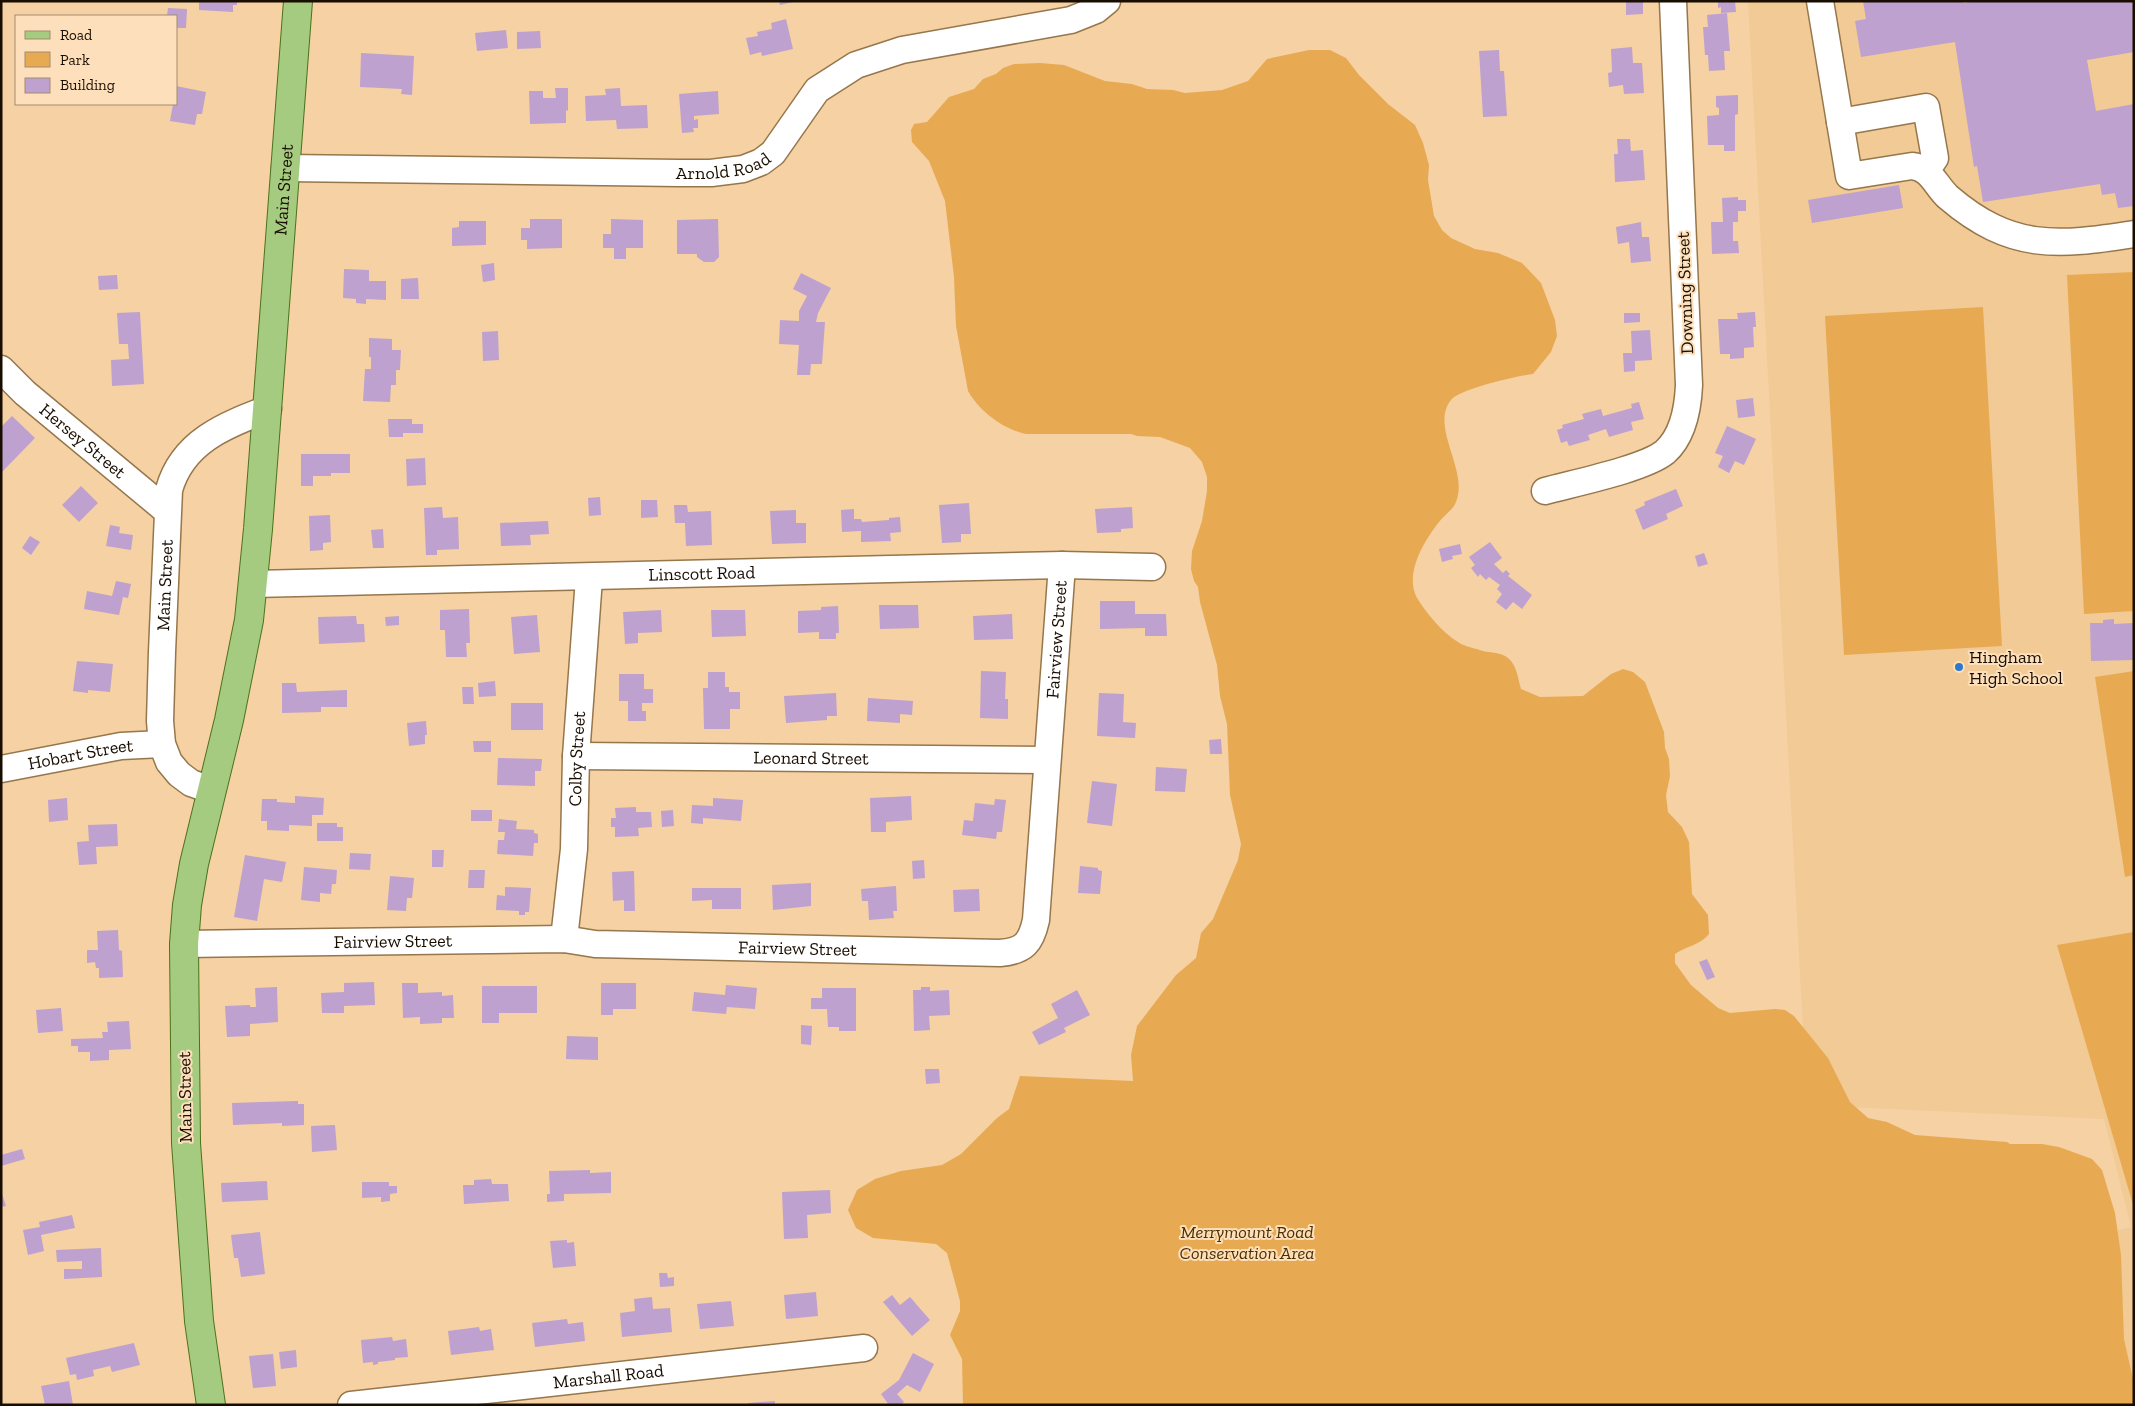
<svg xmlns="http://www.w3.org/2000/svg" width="2135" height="1406" font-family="'Zilla Slab',serif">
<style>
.built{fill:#f2ca95}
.green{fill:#e7aa53}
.building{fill:#bea1ce}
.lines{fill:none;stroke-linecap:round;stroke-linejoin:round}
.minor-casing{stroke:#96764b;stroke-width:29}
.major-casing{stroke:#4c721b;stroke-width:30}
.minor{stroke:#fff;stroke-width:26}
.major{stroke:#a4cb7f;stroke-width:28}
.poi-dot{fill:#2f79ca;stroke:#fde0bb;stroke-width:2}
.labels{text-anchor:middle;stroke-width:4;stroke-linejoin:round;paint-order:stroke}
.street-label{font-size:18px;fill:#190d00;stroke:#fde0bb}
.poi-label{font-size:18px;fill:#190d00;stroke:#fde0bb;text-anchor:start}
.park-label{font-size:18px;font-style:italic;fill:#4c2f00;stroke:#fde0bb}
</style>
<rect width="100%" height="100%" fill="#f5d1a4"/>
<!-- built -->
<path class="built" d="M1748 1H2134V1405L1818 1307 2131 1227 2104 1119 1807 1105Z"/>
<!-- green -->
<g class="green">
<path d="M1309 50H1330L1346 58 1359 75 1388 104 1415 125 1423 143 1429 165 1428 180 1434 216 1442 230 1451 238 1475 249 1498 253 1522 263 1541 283 1555 320 1557 336 1551 352 1533 374C1517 376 1460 389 1451 400 1430 426 1467 468 1457 499 1454 510 1446 513 1439 522 1424 541 1404 574 1417 598 1427 614 1442 632 1458 642 1465 647 1475 648 1483 651 1491 653 1501 652 1508 658 1517 665 1518 679 1521 689L1540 697 1583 696 1611 674 1623 669 1633 672 1645 682 1664 732 1665 748 1669 759 1670 776 1666 795 1668 812 1682 827 1689 842 1692 894 1708 915 1709 934C1700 945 1687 946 1675 954V963L1691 985 1718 1008 1730 1013 1775 1009 1785 1010 1794 1016 1828 1058 1850 1102 1868 1118 1887 1122 1915 1135 2007 1142 2010 1144H2042L2059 1147 2092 1159 2102 1170 2115 1213 2121 1255 2124 1339 2134 1384V1405H963L962 1359 950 1335 960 1311V1301L947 1253 936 1244 873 1238 856 1228 848 1210 857 1190 875 1179 901 1171 942 1165 961 1154 997 1118 1009 1109 1020 1076 1133 1081 1131 1055 1137 1026 1176 975 1196 958 1201 933 1213 919 1238 860 1241 844 1230 795 1227 724 1220 696 1217 665 1200 602 1198 587 1194 581 1191 569 1192 551 1202 521 1207 491V477L1202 462 1190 448 1160 437 1137 436 1131 434H1026C1003 429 980 412 968 391L956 326 954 277 945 201 929 161 912 142 911 130 914 124 927 122 949 97 974 89 983 79 996 74 1003 68 1014 64 1040 63 1064 65 1105 81 1132 84 1147 89 1173 90 1185 93 1222 90 1248 81 1267 59Z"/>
<path d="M2134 272V611L2084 614 2067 275Z"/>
<path d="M1983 307 2002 646 1844 655 1825 316Z"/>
<path d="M2134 671V875L2125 877 2095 677Z"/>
<path d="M2134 932V1208L2057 945Z"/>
</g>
<!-- building -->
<g class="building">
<path d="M199 1H237V5H233V12L199 10Z"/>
<path d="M779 1H793V2L780 5Z"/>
<path d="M1626 1H1643V14L1626 15Z"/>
<path d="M1718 1H1735L1736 12 1721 13V7L1718 8Z"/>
<path d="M1863 1H1963L1964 3 1974 1H2134V52L2087 60 2096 111 2134 104V206L2118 208 2115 193 2102 195 2100 184 1983 202 1977 166 1974 167 1955 42 1861 57 1855 21 1866 19Z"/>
<path d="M168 8 187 9 186 28H176V16H167Z"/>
<path d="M1727 13 1730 51H1724L1725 70 1709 71 1708 55H1705L1703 27H1708L1707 15Z"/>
<path d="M786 19 793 49 762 56 761 52 750 55 746 38 758 36 757 32 772 29 771 23Z"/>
<path d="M506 30 508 48 477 51 475 33Z"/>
<path d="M540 31 541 48 517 49V32Z"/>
<path d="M1632 47 1633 63H1642L1644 93 1624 94 1623 85 1609 87 1608 73 1612 72 1611 49Z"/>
<path d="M1499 50 1500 71H1504L1507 116 1483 117 1479 51Z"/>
<path d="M361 53 414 56 412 95 401 94 402 89 360 87Z"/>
<path d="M176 86 206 92 202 114H197L195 125 170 121 173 104H176Z"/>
<path d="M555 88H568V111L566 110V123L530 124 529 91H543V98H556Z"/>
<path d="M620 88 621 106 647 105 648 128 617 129 616 120 586 121 585 96 606 95 605 89Z"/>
<path d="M718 91 719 114 694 116V120L698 119V128H693L694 132 682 133 679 94Z"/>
<path d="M1738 95V114L1735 115V151H1724V145H1708L1707 116 1719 115V108L1716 107V96Z"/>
<path d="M1617 139H1630L1631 151 1643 150 1645 180 1615 182 1614 154H1618Z"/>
<path d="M1899 185 1903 208 1812 223 1808 200Z"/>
<path d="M1738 197V200H1746V211H1738V222H1733V241H1738L1739 253 1712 254 1711 222H1723L1722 198Z"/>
<path d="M530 219H562V248L527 249V240H521V228H530Z"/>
<path d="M611 219 643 220V248H626V259H614V248H603V234H611Z"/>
<path d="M718 219 719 257 714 262H704L697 257V254H677V220Z"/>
<path d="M459 221H486V245L452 246V228L459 227Z"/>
<path d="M1641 222 1642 237H1649L1651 261 1631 263 1629 242 1618 244 1616 227Z"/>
<path d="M494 263 495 280 483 282 481 265Z"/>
<path d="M344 269 369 270V281H386V300L366 299V304L356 303V299L343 298Z"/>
<path d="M801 273 831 288 818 313 816 322H825L822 364H811L810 375H797L799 345 779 344 780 320 799 321V311L807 296 793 289Z"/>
<path d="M117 275 118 289 99 290 98 276Z"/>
<path d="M418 278 419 299H401V279Z"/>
<path d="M140 312 144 384 112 386 111 360 129 359 128 344H119L117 313Z"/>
<path d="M1755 312 1756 327H1753L1754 347 1744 348V358L1730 359V354H1720L1718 319H1738L1737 313Z"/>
<path d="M1624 313H1640V322L1624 323Z"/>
<path d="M1650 330 1652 360 1635 361V371L1624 372 1623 353H1632L1631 331Z"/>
<path d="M498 331 499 360 483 361 482 332Z"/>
<path d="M369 338 392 339V350H401L400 370H396V385H391L390 402 363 401 365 369H371V357H369Z"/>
<path d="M1753 398 1755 416 1738 418 1736 400Z"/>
<path d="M1639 402 1644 419 1631 422 1633 430 1609 437 1606 429 1588 435 1590 440 1569 446 1567 441 1561 443 1557 430 1563 428 1562 425 1584 419 1582 414 1601 409 1603 416 1632 408 1631 404Z"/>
<path d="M12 416 35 438 1 473V427Z"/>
<path d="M388 419H412V424H423V433H403V437H389Z"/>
<path d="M1727 426 1756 439 1744 465 1735 461 1729 473 1718 467 1723 456 1715 453Z"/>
<path d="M301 454H350V473H331V476H313V486H301Z"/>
<path d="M425 458 426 485 407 486 406 459Z"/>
<path d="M81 486 98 503 79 522 62 505Z"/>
<path d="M1676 489 1683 506 1666 514 1668 519 1643 530 1635 510 1645 505 1644 502Z"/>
<path d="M600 497 601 515 589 516 588 498Z"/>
<path d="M641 500H657L658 517 641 518Z"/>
<path d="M969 503 971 534H961V542L942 543 939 505Z"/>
<path d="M674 505H687L688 512 711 511 712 545 686 546 685 523H675Z"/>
<path d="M442 507 443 518 458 517 459 549 437 550V555H426L424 508Z"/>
<path d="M1132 507 1133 528 1121 529V532L1097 533 1095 509Z"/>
<path d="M854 509V519H861L862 522 889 520V518L900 517 901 532 890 533 891 541 861 542V531L842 532 841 510Z"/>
<path d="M796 510V523H806V543L772 544 770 511Z"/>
<path d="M330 515 331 542 323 543V550L310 551 309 516Z"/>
<path d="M548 521 549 534 530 535 531 545 501 546 500 523Z"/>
<path d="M110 525 120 527 119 533 133 535 131 550 106 546Z"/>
<path d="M383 529 384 548H373L371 530Z"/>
<path d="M30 536 40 542 31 555 22 548Z"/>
<path d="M1490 542 1502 558 1494 564 1503 573 1506 570 1510 574 1508 576 1532 595 1522 609 1513 602 1506 610 1496 602 1502 594 1497 589 1500 585 1489 577 1486 580 1480 574 1478 577 1471 568 1475 565 1469 557Z"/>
<path d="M1460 544 1462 554 1452 556 1453 559 1442 562 1439 549Z"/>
<path d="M1704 553 1708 564 1698 567 1695 556Z"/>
<path d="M116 581 131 584 128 598 123 597 119 615 84 609 87 591 112 596Z"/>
<path d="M1100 601H1135V614H1166L1167 636H1145V628L1100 629Z"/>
<path d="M879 605H918L919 628 880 629Z"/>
<path d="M838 606 839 633H836V639H819V632L798 633V611L821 610V607Z"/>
<path d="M469 609 470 643H466L467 657H446L445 630H440V610Z"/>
<path d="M661 610 662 632 638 633V643L625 644 623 612Z"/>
<path d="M711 610H745L746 636 712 637Z"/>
<path d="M1012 614 1013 639 974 640 973 616Z"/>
<path d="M537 615 540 652 514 654 511 617Z"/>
<path d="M356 616 357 624H364L365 642 319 644 318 617Z"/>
<path d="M399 616V625L386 626 385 617Z"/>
<path d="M2114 619V624L2134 623V660L2091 661 2090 623H2103V620Z"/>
<path d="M77 661 113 664 110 692 88 690V693L73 691Z"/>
<path d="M981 671 1006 672 1005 699H1008V719L980 718Z"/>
<path d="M708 672H725V687H729V692H740V709H730V729H704L703 688H708Z"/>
<path d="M619 674H644V689H653V703H642V711H646V721H628V701H619Z"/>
<path d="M495 681 496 696 479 697 478 683Z"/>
<path d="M282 683H296L297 692 347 690V707H321V712L282 713Z"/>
<path d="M462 687H473L474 704H463Z"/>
<path d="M836 693 837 716H827V720L786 723 784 696Z"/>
<path d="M1099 693 1124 694 1123 722 1136 723 1135 738 1097 736Z"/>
<path d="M868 698 913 701 912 715 900 714V723L867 721Z"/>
<rect x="511" y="703" width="32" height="27"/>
<path d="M426 721 427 735H425V744L409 746 407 723Z"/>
<path d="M1221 739 1222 754H1210L1209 740Z"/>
<path d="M473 741H491V752H474Z"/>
<path d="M498 758 542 759 541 771H535V786L497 785Z"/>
<path d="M1156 767 1187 769 1185 792 1155 791Z"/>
<path d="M1092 781 1117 784 1112 826 1087 823Z"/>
<path d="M295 796 324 798 323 815H312V826L289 825V831L267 830V821H261L262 799H277V802L295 803Z"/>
<path d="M911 796 912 820 886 822V832H871L870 798Z"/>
<path d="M67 798 68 820 49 822 48 800Z"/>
<path d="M713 798 743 800 741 821 703 818V824L691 823 692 805 713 806Z"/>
<path d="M995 799 1006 800 1002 832H997L996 839 962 835 964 820 973 821 975 803 994 805Z"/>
<path d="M636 807V812H651L652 827 638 828 639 836 615 837V827H611V818H616L615 808Z"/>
<rect x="471" y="810" width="21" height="11"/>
<path d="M673 810 674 826 662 827 661 811Z"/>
<path d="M499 819 517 821 516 829 534 830V833L538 834V843H534L533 856 497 854 498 840H504L505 832H498Z"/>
<path d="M317 823H337V827H343V841H317Z"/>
<path d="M117 824 118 846 96 847 97 864 79 865 77 842 89 841 88 825Z"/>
<path d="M432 850H444L443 867H432Z"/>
<path d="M350 853 371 854 370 870 349 869Z"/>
<path d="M245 855 286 862 282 882 264 879 257 921 234 917Z"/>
<path d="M924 860 925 878 913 879 912 861Z"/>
<path d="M1080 866 1098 868V870L1102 871 1100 894 1078 893Z"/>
<path d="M304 867 337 870 336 884H332L331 894 320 893V902L301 900Z"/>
<path d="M469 870H485L484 888H468Z"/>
<path d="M634 871 635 911H624V900L613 901 612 872Z"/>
<path d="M390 876 414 878 412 898H407L406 911 387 910Z"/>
<path d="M811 883V906L773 910 772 885Z"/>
<path d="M896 886 897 911H893L894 918 869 920 868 901H862L861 889Z"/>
<path d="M505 887 531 888 529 912H525V915H519V911L496 910 497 895 505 896Z"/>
<path d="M692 888H741V909H712V900L692 901Z"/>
<path d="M979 889 980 911 954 912 953 890Z"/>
<path d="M118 930 119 950 122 951 123 977 99 978V968H96L95 962 87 963V950H98L97 931Z"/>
<path d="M1707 959 1715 977 1707 980 1699 962Z"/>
<path d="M374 982 375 1005 344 1006V1013H322L321 993 344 992V983Z"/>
<path d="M402 983H418V993L442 992V996L453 995 454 1018H442V1023L420 1024V1017L403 1018Z"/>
<path d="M601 983H636V1009H613V1015H601Z"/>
<path d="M726 985 757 988 755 1009 727 1007 726 1014 692 1011 694 992 725 995Z"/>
<path d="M482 986H537V1013H499V1023H482Z"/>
<path d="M277 987 278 1022 250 1024V1036L227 1037 225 1006 250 1005V1007H256L255 988Z"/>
<path d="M921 987H930V991L949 990 950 1015 929 1016 930 1030 914 1031 913 990H921Z"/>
<path d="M822 988H856V1031H839V1027H828L827 1009H811V998H822Z"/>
<path d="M1077 990 1090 1015 1064 1028 1066 1032 1039 1045 1032 1032 1058 1018 1051 1004Z"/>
<path d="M61 1008 63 1031 38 1033 36 1010Z"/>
<path d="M129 1021 131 1049 109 1050V1060L90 1061V1052H78V1046H71V1039L103 1038 102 1032H108L107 1022Z"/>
<path d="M801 1025 812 1026 811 1045 801 1044Z"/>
<path d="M567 1036 598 1037V1060L566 1059Z"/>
<path d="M925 1069H939L940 1083 926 1084Z"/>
<path d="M298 1101V1104H304V1125L282 1126V1123L233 1125 232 1103Z"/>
<path d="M335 1125 337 1150 312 1152 311 1126Z"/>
<path d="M22 1149 25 1159 1 1166V1155Z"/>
<path d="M590 1170V1173L611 1172V1193L564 1194V1201L547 1202V1194H550L549 1171Z"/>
<path d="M491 1179 492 1184H508L509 1201 464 1204 463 1185H474V1180Z"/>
<path d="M267 1181 268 1200 222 1202 221 1183Z"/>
<path d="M362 1182H389V1186H397V1193L390 1194V1201L381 1202V1197L362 1198Z"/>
<path d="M830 1190 831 1213 807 1215 808 1238 784 1239 782 1192Z"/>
<path d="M1 1191 6 1206 1 1207Z"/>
<path d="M72 1215 75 1228 41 1235 44 1251 28 1255 23 1230 40 1227 39 1222Z"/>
<path d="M260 1232 265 1274 241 1277 238 1258H234L231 1235Z"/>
<path d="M567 1240V1243L574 1242 576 1266 553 1268 550 1241Z"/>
<path d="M101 1248 102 1277 64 1279V1269H82V1261L57 1262 56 1250Z"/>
<path d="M659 1273H667L668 1278 674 1277V1286L660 1287Z"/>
<path d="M816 1292 818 1316 786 1319 784 1295Z"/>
<path d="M892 1295 900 1305 910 1297 930 1320 912 1336 883 1302Z"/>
<path d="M652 1297 653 1309 670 1308 672 1332 622 1337 620 1313 635 1311 634 1299Z"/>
<path d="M731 1301 734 1326 700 1329 697 1304Z"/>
<path d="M567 1319 568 1324 583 1322 585 1341 535 1347 532 1323Z"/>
<path d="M479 1327 480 1331 491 1329 494 1350 451 1355 448 1331Z"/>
<path d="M392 1337 393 1341 406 1339 408 1357 395 1358V1360L378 1362V1364L373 1365V1362L363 1363 361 1340Z"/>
<path d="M134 1343 140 1365 112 1372 110 1366 93 1370 94 1376 77 1380 76 1374 70 1375 66 1358Z"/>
<path d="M296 1350 297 1367 281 1369 279 1352Z"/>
<path d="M913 1353 934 1364 920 1392 907 1385 897 1394 904 1402 901 1405H889L881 1394 899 1380Z"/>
<path d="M273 1354 276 1386 253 1388 249 1356Z"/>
<path d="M69 1381 73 1405H45L41 1386Z"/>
<path d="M775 1401V1405H748V1403Z"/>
</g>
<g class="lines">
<defs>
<g id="minor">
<path d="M1820 1 1849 176 1912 166C1931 168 1935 185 1948 197 2011 251 2057 246 2134 234"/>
<path d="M1840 122 1926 107 1935 158 1926 171"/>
<path id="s1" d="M285 168 679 173H711L743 169 761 162 773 153 817 90 856 65 902 50 1071 20 1096 10 1107 1"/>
<path id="s2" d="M1 369 25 393 167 511"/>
<path d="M1545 491C1574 483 1644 469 1665 452 1683 436 1688 408 1689 385L1673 1"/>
<path id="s3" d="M253 584 1062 565 1152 567"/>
<path id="s4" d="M576 756 1047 760"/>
<path id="s5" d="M1 769 121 746 162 744"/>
<path id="s6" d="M211 790 191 783 179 774 169 762 162 744 160 721 162 652 169 490C182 442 225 425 268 409"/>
<path id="s7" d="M564 939 574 849 576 756 589 578"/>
<path id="s8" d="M184 944 564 939 595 944 1000 953C1024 951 1031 943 1036 920L1062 565"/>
<path id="s9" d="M351 1405 864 1348"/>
</g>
<g id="major">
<path id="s10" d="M211 1405 199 1321 186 1143 184 944 187 905 194 864 229 720 249 620 258 529 298 1"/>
</g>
</defs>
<!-- minor casing -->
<use href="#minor" class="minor-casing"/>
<!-- major casing -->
<use href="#major" class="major-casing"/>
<!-- minor -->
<use href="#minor" class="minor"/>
<!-- major -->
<use href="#major" class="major"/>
</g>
<!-- markers -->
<circle class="poi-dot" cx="1959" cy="667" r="5"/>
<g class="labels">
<!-- street labels -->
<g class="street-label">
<text dy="6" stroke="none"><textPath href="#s1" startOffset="439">Arnold Road</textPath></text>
<text dy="6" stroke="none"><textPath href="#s10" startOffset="1225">Main Street</textPath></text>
<text transform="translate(1685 293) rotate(-92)" y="6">Downing Street</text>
<text dy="6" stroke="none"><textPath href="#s2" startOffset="109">Hersey Street</textPath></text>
<text dy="6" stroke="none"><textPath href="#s3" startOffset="449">Linscott Road</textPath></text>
<text dy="6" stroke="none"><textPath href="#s6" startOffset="230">Main Street</textPath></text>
<text dy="6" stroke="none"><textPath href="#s8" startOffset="1152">Fairview Street</textPath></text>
<text dy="6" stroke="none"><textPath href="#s5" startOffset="81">Hobart Street</textPath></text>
<text dy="6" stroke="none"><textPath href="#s4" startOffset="235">Leonard Street</textPath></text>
<text dy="6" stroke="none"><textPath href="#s7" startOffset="181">Colby Street</textPath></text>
<text dy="6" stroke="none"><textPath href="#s8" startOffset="209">Fairview Street</textPath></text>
<text dy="6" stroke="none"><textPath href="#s8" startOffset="614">Fairview Street</textPath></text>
<text transform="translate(185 1097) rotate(-91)" y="6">Main Street</text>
<text dy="6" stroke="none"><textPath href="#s9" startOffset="259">Marshall Road</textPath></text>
</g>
<!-- poi labels -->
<g class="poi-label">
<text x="1969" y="663">Hingham<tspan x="1969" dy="21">High School</tspan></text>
</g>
<!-- park labels -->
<g class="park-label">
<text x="1247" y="1238">Merrymount Road<tspan x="1247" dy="21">Conservation Area</tspan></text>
</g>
</g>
<!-- border -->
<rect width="2135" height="1406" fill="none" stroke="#190d00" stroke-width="5"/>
<!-- legend -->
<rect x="15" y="15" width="162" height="90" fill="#fde0bb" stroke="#a28c70"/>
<rect x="25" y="31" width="25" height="8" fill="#a4cb7f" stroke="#a28c70"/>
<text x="60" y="40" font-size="15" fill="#190d00">Road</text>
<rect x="25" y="52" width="25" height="15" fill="#e7aa53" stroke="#a28c70"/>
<text x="60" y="65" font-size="15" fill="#190d00">Park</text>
<rect x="25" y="78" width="25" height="15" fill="#bea1ce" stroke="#a28c70"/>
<text x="60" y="90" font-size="15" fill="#190d00">Building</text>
</svg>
